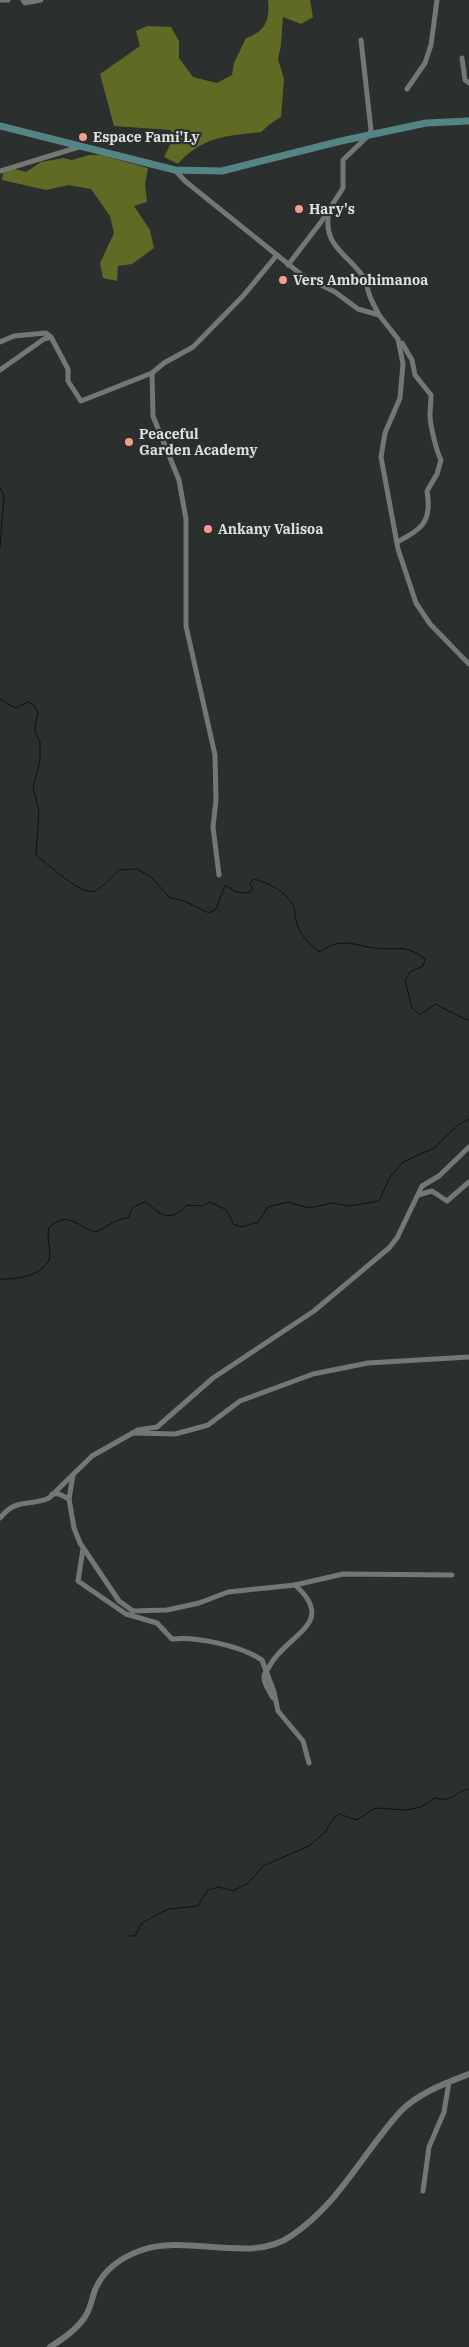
<svg xmlns="http://www.w3.org/2000/svg" width="469" height="2347" font-family="'IBM Plex Serif',serif">
<style>
.forest{fill:#606a24}
.lines{fill:none;stroke-linecap:round;stroke-linejoin:round}
.stream{stroke:#001621;stroke-width:1}
.minor{stroke:#737876;stroke-width:5}
.tertiary{stroke:#737876;stroke-width:6}
.secondary{stroke:#558485;stroke-width:7}
.poi-dot{fill:#f49d8d;stroke:#2b2f2e;stroke-width:2}
.labels{text-anchor:middle;stroke-width:4.5;stroke-linejoin:round;paint-order:stroke}
.poi-label{font-size:14px;font-weight:bold;fill:#dde0df;stroke:#2b2f2e;text-anchor:start}
</style>
<rect width="100%" height="100%" fill="#2b2f2e"/>
<!-- forest -->
<g class="forest">
<path d="M268 0H310L313 17 301 24 283 17 281 45 278 59 284 79 281 117 270 124 261 132C227 136 203 136 178 164L164 157 171 143V130L114 126 100 74 140 46 136 31 147 26 171 27 179 41V58L193 77 217 83 232 75 234 63 246 38C266 31 270 20 268 0Z"/>
<path d="M89 155H101L148 168 145 184 147 202 134 206 150 230 154 248 132 264 118 266 117 281 103 278 100 263 114 233 110 216 91 189 69 185 46 190 2 180 3 173 14 169 26 172 41 162 64 158 72 160Z"/>
</g>
<g class="lines">
<!-- stream -->
<g class="stream">
<path d="M0 487 4 496 0 547"/>
<path d="M0 699 15 708 28 702 34 705 38 712 35 726V733L40 741V761L33 787 39 812 36 855C46 863 83 897 95 891 103 887 112 876 119 870L137 869 151 877 170 898 184 901 209 913 216 909 225 885 236 892 249 893 252 889 250 883 254 879C267 882 287 892 293 905 295 909 295 916 296 921 300 935 308 943 319 952 324 950 330 945 336 944 352 941 358 946 374 948 396 951 404 943 425 959L423 966 410 972 405 980 412 1008 420 1015 435 1004 469 1021"/>
<path d="M0 1279C15 1280 42 1276 49 1260 52 1251 46 1238 49 1228 67 1210 76 1225 94 1232 106 1229 115 1218 128 1218L133 1207 145 1202C161 1213 168 1225 187 1205L203 1206 210 1202C224 1210 228 1207 233 1224L242 1227 258 1222 268 1207 288 1202 309 1208 332 1203 349 1206 379 1201 390 1177 403 1162 434 1148 457 1126 469 1119"/>
<path d="M127 1936H135L142 1923 168 1909 198 1906 208 1890 219 1887 233 1891 248 1883 263 1866 309 1846 326 1831 333 1819 339 1814 357 1820 375 1808 407 1810 421 1807 435 1798C454 1803 454 1791 469 1789"/>
</g>
<!-- minor -->
<g class="minor">
<path d="M0 0H8"/>
<path d="M23 0 25 3 41 0"/>
<path d="M462 58 465 80 469 83"/>
<path d="M407 89 425 63 431 45 437 0"/>
<path d="M175 170 185 181 303 276 335 292 358 309 379 315 398 339 403 364 400 398 385 433 381 457 398 549 416 603 430 624 469 664"/>
<path d="M0 171 79 147"/>
<path d="M329 212C322 245 347 254 362 275 368 283 367 293 372 301 374 306 377 310 379 315"/>
<path d="M288 265 321 222 343 188V160L369 135 371 130 361 40"/>
<path d="M0 342 14 336 46 333 51 337 68 369V381L81 401 152 373 164 363 193 347 243 296 277 255"/>
<path d="M0 370 44 339 51 337"/>
<path d="M152 373 153 416 179 480 186 519V626L215 755 216 800 213 827 219 875"/>
<path d="M397 542C423 529 432 521 427 491L437 474 441 460C437 453 430 425 430 416 430 409 431 403 431 395L415 375 412 360 402 343"/>
<path d="M418 1195 432 1191 447 1201 469 1182"/>
<path d="M132 1433 175 1434 201 1427 208 1425 240 1401 313 1374 368 1363 469 1357"/>
<path d="M52 1494H59L69 1499 74 1528 80 1543 119 1601 133 1611"/>
<path d="M69 1499 73 1475"/>
<path d="M0 1518C17 1497 29 1507 49 1498L92 1456 138 1430 157 1427 213 1378 314 1311 389 1248 397 1238 422 1186 439 1176 469 1147"/>
<path d="M83 1549 78 1581 126 1614 157 1623 172 1639C196 1636 241 1646 262 1660L274 1692 278 1711 303 1741 309 1763"/>
<path d="M132 1611 167 1610 199 1603 228 1592 295 1585 343 1574 452 1575"/>
<path d="M273 1698C270 1692 264 1685 264 1677 264 1673 267 1670 269 1667 285 1635 339 1624 295 1585"/>
<path d="M423 2191 429 2147 444 2112 449 2082"/>
</g>
<!-- tertiary -->
<path class="tertiary" d="M50 2347C63 2339 79 2328 86 2315 91 2307 92 2298 95 2290 104 2268 122 2257 142 2250 187 2234 252 2264 291 2236 340 2203 362 2154 400 2112 418 2093 446 2083 469 2074"/>
<!-- secondary -->
<path class="secondary" d="M0 126 175 170 222 171 341 141 426 123 469 121"/>
</g>
<!-- markers -->
<g class="poi-dot">
<circle cx="83" cy="137" r="5"/>
<circle cx="299" cy="209" r="5"/>
<circle cx="283" cy="280" r="5"/>
<circle cx="129" cy="442" r="5"/>
<circle cx="208" cy="529" r="5"/>
</g>
<g class="labels">
<!-- poi labels -->
<g class="poi-label">
<text x="93" y="142">Espace Fami'Ly</text>
<text x="309" y="214">Hary's</text>
<text x="293" y="285">Vers Ambohimanoa</text>
<text x="139" y="439">Peaceful<tspan x="139" dy="16">Garden Academy</tspan></text>
<text x="218" y="534">Ankany Valisoa</text>
</g>
</g>
</svg>
